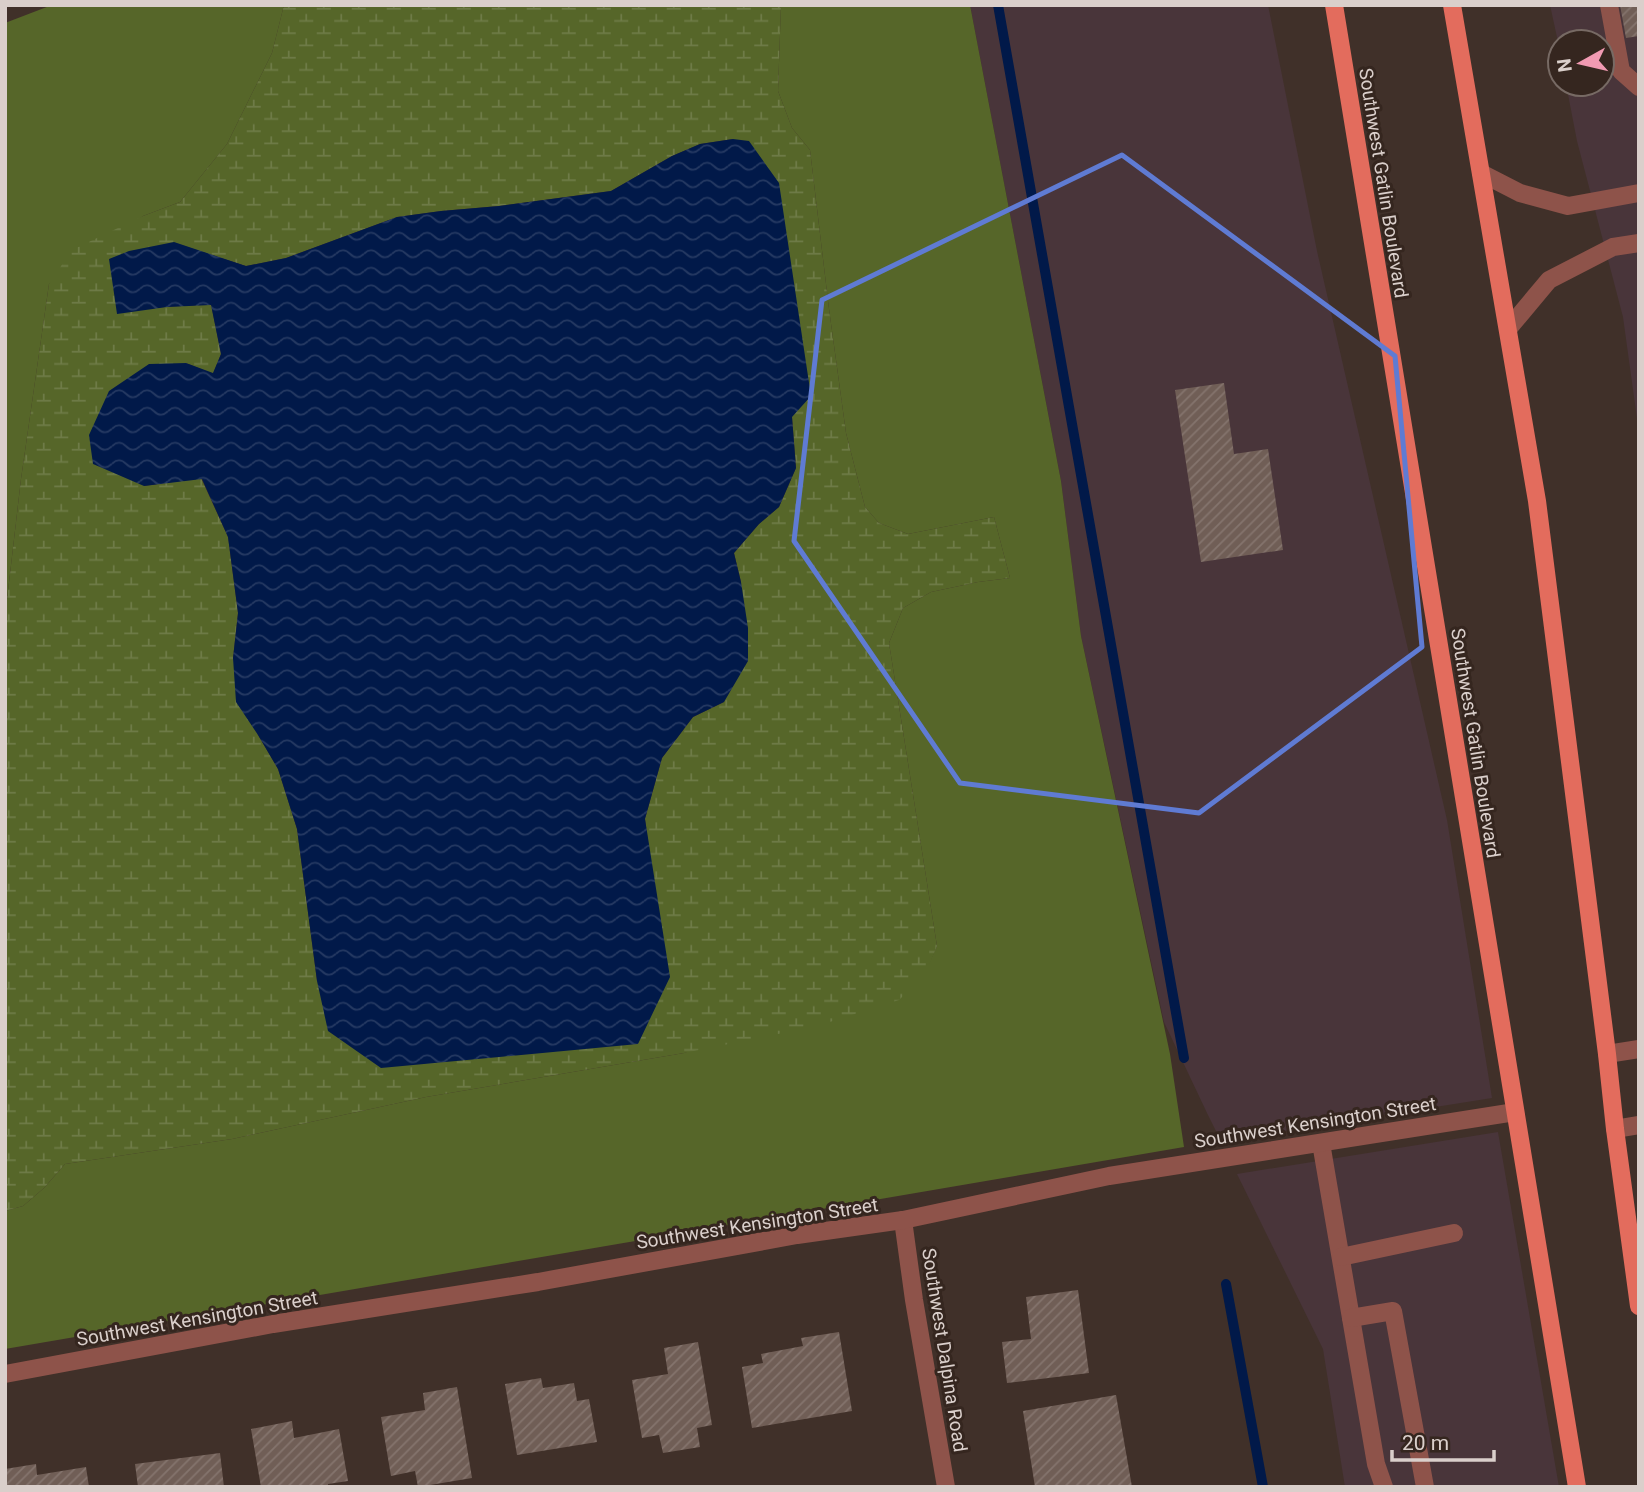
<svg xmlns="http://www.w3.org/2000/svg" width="1644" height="1492" font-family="Roboto,sans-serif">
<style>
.commercial{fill:#49353a}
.grass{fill:#566629}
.wetland{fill:url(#wetland-marsh);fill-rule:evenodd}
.water{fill:url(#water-waves)}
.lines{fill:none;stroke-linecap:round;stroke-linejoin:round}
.stream{stroke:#011949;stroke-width:10}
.building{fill:url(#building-hatch)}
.minor{stroke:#8e534a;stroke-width:18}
.major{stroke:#e36c5d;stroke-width:18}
.marked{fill:none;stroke:#5f7bd3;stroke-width:5;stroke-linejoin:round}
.labels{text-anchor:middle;stroke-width:6;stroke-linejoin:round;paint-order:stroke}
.street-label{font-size:19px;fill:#dacfcb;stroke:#35261f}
</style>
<defs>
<pattern id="wetland-marsh" width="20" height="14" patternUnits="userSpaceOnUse" patternTransform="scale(1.75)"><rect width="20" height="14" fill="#566629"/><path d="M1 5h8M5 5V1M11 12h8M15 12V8" fill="none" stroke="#6e7b47"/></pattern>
<pattern id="water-waves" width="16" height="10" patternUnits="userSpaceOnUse" patternTransform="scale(1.75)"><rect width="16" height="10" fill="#011949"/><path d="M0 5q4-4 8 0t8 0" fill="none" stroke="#253962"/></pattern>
<pattern id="building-hatch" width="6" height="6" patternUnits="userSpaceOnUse" patternTransform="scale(1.75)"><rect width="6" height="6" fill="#705e56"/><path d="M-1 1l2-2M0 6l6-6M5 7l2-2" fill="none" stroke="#84746d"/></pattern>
</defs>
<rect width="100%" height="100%" fill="#403029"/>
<!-- commercial -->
<g class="commercial">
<path d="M970 5H1268L1317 251 1447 820 1492 1098 1221 1141 1207 1113 1164 1022 1081 636 1061 481Z"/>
<path d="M1550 5H1639V433L1623 317 1577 141 1566 84H1602V42H1560V51Z"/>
<path d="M1498 1132 1559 1487H1345L1323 1349 1237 1174Z"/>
</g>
<!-- grass -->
<g class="grass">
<path d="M52 5H284L272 53 227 144 180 202 143 216 49 284 21 479 5 617V23Z"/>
<path d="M781 5H970L1061 481 1081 636 1170 1054 1184 1147 5 1349V1211L23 1206 44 1188 65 1164 232 1139 426 1097 684 1053 927 968 937 946 889 643 903 608 931 592 978 582 1010 578 994 517 908 534 879 523 865 507 846 433 829 309 810 150 792 128 778 91Z"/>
</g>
<!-- wetland -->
<path class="wetland" d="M284 5H781L778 91 792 128 810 150 829 309 846 433 865 507 879 523 908 534 994 517 1010 578 978 582 931 592 903 608 889 643 937 946 928 968 917 982 899 1000 817 1026 684 1053 426 1097 232 1139 65 1164 44 1188 23 1206 5 1211V617L21 479 49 284 72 250 143 216 180 202 227 144 272 53ZM733 139 792 417 796 468 779 507 759 524 734 553 741 582 724 702 693 717 662 758 645 819 653 880 317 981 297 829 278 769 258 735 233 658 238 613 228 537 201 478 144 486 186 363 213 374 221 354 211 304 167 307 174 243 246 266 286 258 397 217 441 211 499 206 611 191 672 156 700 144Z"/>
<!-- water -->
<path class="water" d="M733 139 749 141 779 183 811 396 792 417 796 468 779 507 759 524 734 553 741 582 748 628V661L724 702 693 717 662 758 645 819 670 977 638 1044 381 1068 328 1031 317 981 297 829 278 769 258 735 236 702 233 658 238 613 228 537 202 479 144 486 93 464 89 435 109 391 149 364 186 363 213 373 221 354 211 305 167 307 117 314 109 259 129 251 174 242 246 266 286 258 397 217 441 211 499 206 611 191 672 156 700 144Z"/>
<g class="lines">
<!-- stream -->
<g class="stream">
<path d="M998 5 1184 1058"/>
<path d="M1226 1284 1263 1487"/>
</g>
</g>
<!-- building -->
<g class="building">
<path d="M1620 5H1639V36L1626 38Z"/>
<path d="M1224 383 1234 454 1268 449 1283 550 1201 562 1175 390Z"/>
<path d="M1078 1290 1089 1373 1007 1383 1002 1342 1031 1339 1026 1297Z"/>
<path d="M839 1332 852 1411 752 1428 742 1367 763 1363 761 1354 803 1346 801 1338Z"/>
<path d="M698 1342 712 1425 697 1428 700 1447 663 1453 659 1435 642 1438 632 1380 668 1374 664 1348Z"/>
<path d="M541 1378 543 1388 574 1383 577 1401 589 1399 597 1442 517 1455 505 1384Z"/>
<path d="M457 1387 472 1478 418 1487 415 1471 391 1476 381 1417 425 1410 423 1393Z"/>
<path d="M1116 1395 1132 1487H1035L1023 1411Z"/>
<path d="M292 1421 294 1438 339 1429 348 1481 328 1484V1487H261L251 1429Z"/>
<path d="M220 1453 224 1487H138L135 1464Z"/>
<path d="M36 1464 37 1475 86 1467 89 1487H5V1469Z"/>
</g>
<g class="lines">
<!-- minor -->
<g class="minor">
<path d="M1609 5 1621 71 1639 87"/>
<path d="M1481 173 1520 193 1568 206 1639 193"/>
<path d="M1508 329 1549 280 1613 247 1639 243"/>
<path d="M1607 1054 1639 1049"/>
<path d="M1615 1129 1639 1125"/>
<path d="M1321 1143 1376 1464 1384 1487"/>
<path d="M903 1220 914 1300 946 1487"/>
<path d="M1341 1257 1454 1233"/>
<path d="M1351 1318 1393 1311 1425 1487"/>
<path d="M5 1374 273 1324 538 1282 797 1235 903 1220 1109 1176 1515 1112"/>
</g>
<!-- major -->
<g class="major">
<path d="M1334 5 1577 1487"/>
<path d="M1452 5 1537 501 1607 1054 1615 1129 1639 1306"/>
</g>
</g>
<!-- marked area -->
<path class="marked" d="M1122 155 1395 356 1422 647 1199 813 960 783 794 541 822 300Z"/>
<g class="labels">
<!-- street labels -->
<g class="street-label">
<text transform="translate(1384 183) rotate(81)" y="7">Southwest Gatlin Boulevard</text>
<text transform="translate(1476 743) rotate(81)" y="7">Southwest Gatlin Boulevard</text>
<text transform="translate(1315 1122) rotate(-9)" y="7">Southwest Kensington Street</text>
<text transform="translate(757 1223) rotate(-9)" y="7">Southwest Kensington Street</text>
<text transform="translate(197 1318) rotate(-10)" y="7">Southwest Kensington Street</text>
<text transform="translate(945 1350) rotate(81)" y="7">Southwest Dalpina Road</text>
</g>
</g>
<!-- border -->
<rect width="1644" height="1492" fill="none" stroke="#dacfcb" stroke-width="14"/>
<!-- north arrow -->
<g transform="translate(1581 63) rotate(262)"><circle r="33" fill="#35261f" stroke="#776a64" stroke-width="2"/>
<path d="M0-5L12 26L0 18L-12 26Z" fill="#f19ab2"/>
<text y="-10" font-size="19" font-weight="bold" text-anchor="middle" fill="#dacfcb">N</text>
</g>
<!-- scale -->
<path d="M1392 1450v10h102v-10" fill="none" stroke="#dacfcb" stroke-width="3.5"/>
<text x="1402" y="1450" font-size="21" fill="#dacfcb" stroke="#35261f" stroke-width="5" paint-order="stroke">20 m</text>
</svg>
